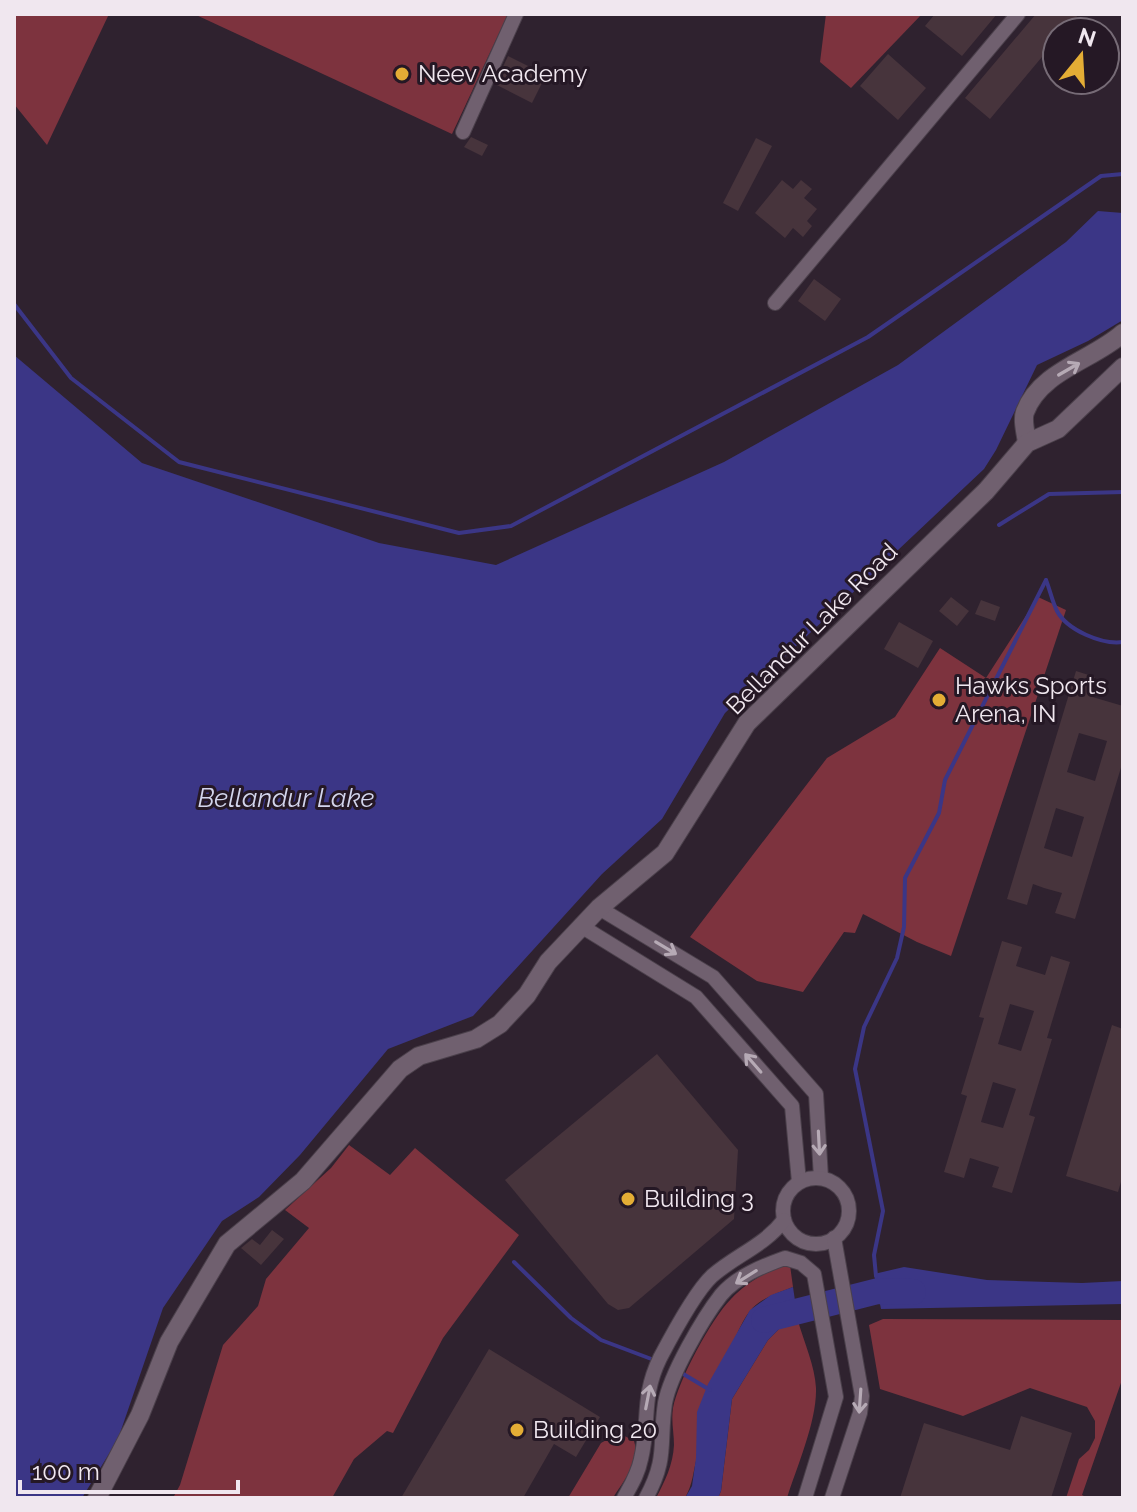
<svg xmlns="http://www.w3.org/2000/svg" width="1137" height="1512" font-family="Raleway,sans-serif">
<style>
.green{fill:#7d333e}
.water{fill:#3b3686}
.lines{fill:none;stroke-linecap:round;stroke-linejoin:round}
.stream{stroke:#3b3686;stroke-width:4}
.river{stroke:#3b3686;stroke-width:26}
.building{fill:#47343c;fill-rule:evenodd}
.minor-casing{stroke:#4b404b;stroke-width:16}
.tertiary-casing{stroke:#4b404b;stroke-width:20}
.minor{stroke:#70606f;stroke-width:14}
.tertiary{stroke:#70606f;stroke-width:18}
.oneway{stroke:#b6aab5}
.poi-dot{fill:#e4ad35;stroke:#251825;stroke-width:3}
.labels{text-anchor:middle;stroke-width:6;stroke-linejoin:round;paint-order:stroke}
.poi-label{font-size:24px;fill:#f0e7ef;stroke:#251825;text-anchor:start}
.street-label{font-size:24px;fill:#f0e7ef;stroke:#251825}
.water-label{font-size:26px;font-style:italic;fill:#d3d5ed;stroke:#251825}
</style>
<rect width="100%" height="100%" fill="#2f222f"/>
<!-- green -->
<g class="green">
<path d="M14 14H109L47 145 14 104Z"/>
<path d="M194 14H508L452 134Z"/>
<path d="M826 14H922L851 88 820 62Z"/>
<path d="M1038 597 1066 610 951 956 917 942 863 914 855 933 844 932 803 992 757 981 690 937 827 758 895 717 940 648 986 678Z"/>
<path d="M349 1145 390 1175 415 1148 519 1235 443 1338 393 1433 387 1431 354 1459 332 1498H173L180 1485 223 1345 258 1306 266 1279 309 1228 285 1210 331 1168Z"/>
<path d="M782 1265H790L793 1287C778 1293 760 1298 750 1311 732 1332 704 1426 697 1457 693 1472 693 1484 685 1498H656C665 1481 673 1465 674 1445 674 1433 671 1421 673 1408 678 1381 711 1319 731 1299 746 1283 763 1274 782 1265Z"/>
<path d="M883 1319 1123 1320V1377L1082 1495 1088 1498H1066L1079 1459 1089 1450 1095 1438V1421L1087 1407 1030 1388 963 1416 880 1389 869 1325Z"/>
<path d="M798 1321C804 1342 815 1366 816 1388 817 1421 797 1466 787 1498H718L721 1491 732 1399 768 1340 782 1326Z"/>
<path d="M619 1433 634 1441C641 1462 623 1481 613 1498H568L601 1443Z"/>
</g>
<!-- water -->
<g class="water">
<path d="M1098 211 1123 213V320L1088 341 1037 365 996 450 984 469 725 713 662 819 602 874 473 1016 388 1049 300 1155 259 1197 222 1221 163 1308 118 1439 82 1498H14V355L142 463 379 543 496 565 724 462 898 365 1066 242Z"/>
<path d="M904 1267 987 1280 1082 1283 1123 1281V1304L881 1309 874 1274Z"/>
<path d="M793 1287 798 1321 782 1326 768 1340 732 1399 721 1491 718 1498H685L692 1486 696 1458 697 1412 708 1384 750 1310 771 1295Z"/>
</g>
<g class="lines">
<!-- stream -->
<g class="stream">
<path d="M14 304 71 378 179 462 459 533 511 526 868 337 1101 176 1123 174"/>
<path d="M999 525 1049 494 1123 492"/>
<path d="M1046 580C1050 590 1052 601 1057 611 1067 630 1102 645 1123 642"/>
<path d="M514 1262 571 1318 601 1340 654 1360"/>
<path d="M876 1276 874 1255 883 1211 855 1069 864 1027 897 958 904 927 905 878 939 813 945 780 1046 580"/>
<path d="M680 1372 710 1390"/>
</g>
<!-- river -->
<path class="river" d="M764 1320 878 1291 913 1292"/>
</g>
<!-- building -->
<g class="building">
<path d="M935 14H997L962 56 925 26Z"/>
<path d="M1036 14H1079L1063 32H1057V39L990 119 965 98Z"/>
<path d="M888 54 926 88 898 120 860 86Z"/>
<path d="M508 56 546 75 532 103 495 84Z"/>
<path d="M471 137 488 145 482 156 464 147Z"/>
<path d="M756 138 772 146 738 211 723 203Z"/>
<path d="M782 180 793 189 801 180 812 189 804 198 817 209 807 221 812 226 803 237 793 228 785 238 755 213Z"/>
<path d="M814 279 841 299 825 321 798 301Z"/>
<path d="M951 597 969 611 957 626 939 611Z"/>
<path d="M981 600 1000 607 995 621 975 614Z"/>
<path d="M899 622 933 641 918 668 884 649Z"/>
<path d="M1076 671 1095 677 1089 696 1123 706V761L1075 919 1055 913 1062 893 1044 888 1033 884 1027 905 1007 899ZM1079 733 1107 741 1095 781 1067 772ZM1056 808 1084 817 1072 857 1044 848Z"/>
<path d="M1002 941 1022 947 1016 966 1045 975 1051 956 1070 962 1047 1038 1052 1039 1029 1115 1035 1117 1012 1193 992 1187 999 1167 970 1158 964 1178 944 1172 967 1096 961 1094 984 1018 979 1017ZM1010 1004 1034 1011 1021 1051 998 1044ZM993 1082 1016 1089 1003 1128 981 1122Z"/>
<path d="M1112 1025 1123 1029V1175L1118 1192 1066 1176Z"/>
<path d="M657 1054 738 1150 734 1219 629 1308 618 1310 608 1304 505 1180Z"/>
<path d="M272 1230 284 1239 261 1265 241 1248 252 1239 260 1245Z"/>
<path d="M489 1349 600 1417 576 1457 554 1444 523 1498H401Z"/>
<path d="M1021 1416 1072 1433 1051 1498H900L924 1423 1010 1450Z"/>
</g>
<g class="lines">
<defs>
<g id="minor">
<path d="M463 132 516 14"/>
<path d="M775 303 1018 14"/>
<path d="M599 908 713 977 816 1094 821 1178"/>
<path d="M581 926 696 997 792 1106 799 1182"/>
<circle cx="816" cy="1211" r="33"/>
<path d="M624 1498C631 1485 638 1474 641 1459 650 1422 641 1397 660 1358 671 1337 696 1291 712 1276 736 1255 764 1246 784 1220"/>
<path d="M646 1498C668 1458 659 1443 665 1403 670 1375 703 1318 721 1295 737 1276 763 1266 785 1258L801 1263 814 1274 836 1397 805 1498"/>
<path d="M832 1498 860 1413 862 1396 834 1238"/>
</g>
<g id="tertiary">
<path d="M1027 443C1026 434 1022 420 1025 412 1040 371 1093 360 1123 333"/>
<path d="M97 1498 140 1415 169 1342 227 1244 303 1181 400 1069 419 1056 476 1039 500 1024 527 995 548 962 599 908 665 853 747 723 986 491 1027 443 1058 429 1123 367"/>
</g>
</defs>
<!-- minor casing -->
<use href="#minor" class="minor-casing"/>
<!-- tertiary casing -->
<use href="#tertiary" class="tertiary-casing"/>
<!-- minor -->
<use href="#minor" class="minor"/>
<!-- tertiary -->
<use href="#tertiary" class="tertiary"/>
</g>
<!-- one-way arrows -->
<defs><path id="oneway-shaft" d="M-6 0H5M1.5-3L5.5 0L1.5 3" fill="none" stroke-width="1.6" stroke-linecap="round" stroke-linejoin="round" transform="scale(2)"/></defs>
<g class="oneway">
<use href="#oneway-shaft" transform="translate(1069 369) rotate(-30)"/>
<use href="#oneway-shaft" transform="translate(666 948) rotate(31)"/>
<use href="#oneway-shaft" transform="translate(753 1063) rotate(-131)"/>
<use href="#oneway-shaft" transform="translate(819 1143) rotate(87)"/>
<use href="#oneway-shaft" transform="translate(746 1277) rotate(148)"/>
<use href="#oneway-shaft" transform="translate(648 1397) rotate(-79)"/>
<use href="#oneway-shaft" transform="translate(860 1401) rotate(94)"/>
</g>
<!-- markers -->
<g class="poi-dot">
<circle cx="402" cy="74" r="8"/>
<circle cx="939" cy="700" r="8"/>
<circle cx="628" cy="1199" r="8"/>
<circle cx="517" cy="1430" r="8"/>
</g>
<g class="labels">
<!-- poi labels -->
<g class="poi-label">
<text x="418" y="82">Neev Academy</text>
<text x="955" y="694">Hawks Sports<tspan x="955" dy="28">Arena, IN</tspan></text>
<text x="644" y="1207">Building 3</text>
<text x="533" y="1438">Building 20</text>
</g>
<!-- street labels -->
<g class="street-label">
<text transform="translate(812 629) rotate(-45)" y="8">Bellandur Lake Road</text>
</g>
<!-- water labels -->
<g class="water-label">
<text x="286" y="807">Bellandur Lake</text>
</g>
</g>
<!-- border -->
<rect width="1137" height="1512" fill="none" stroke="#f0e7ef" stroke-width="32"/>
<!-- north arrow -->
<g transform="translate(1081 56) rotate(18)"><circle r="38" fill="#251825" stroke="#766b76" stroke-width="2"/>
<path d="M0-6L14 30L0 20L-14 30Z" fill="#e4ad35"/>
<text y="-12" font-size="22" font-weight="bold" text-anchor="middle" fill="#f0e7ef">N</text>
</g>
<!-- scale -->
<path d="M20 1480v12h218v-12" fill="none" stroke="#f0e7ef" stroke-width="4"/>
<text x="32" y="1480" font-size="24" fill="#f0e7ef" stroke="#251825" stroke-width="6" paint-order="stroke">100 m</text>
</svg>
